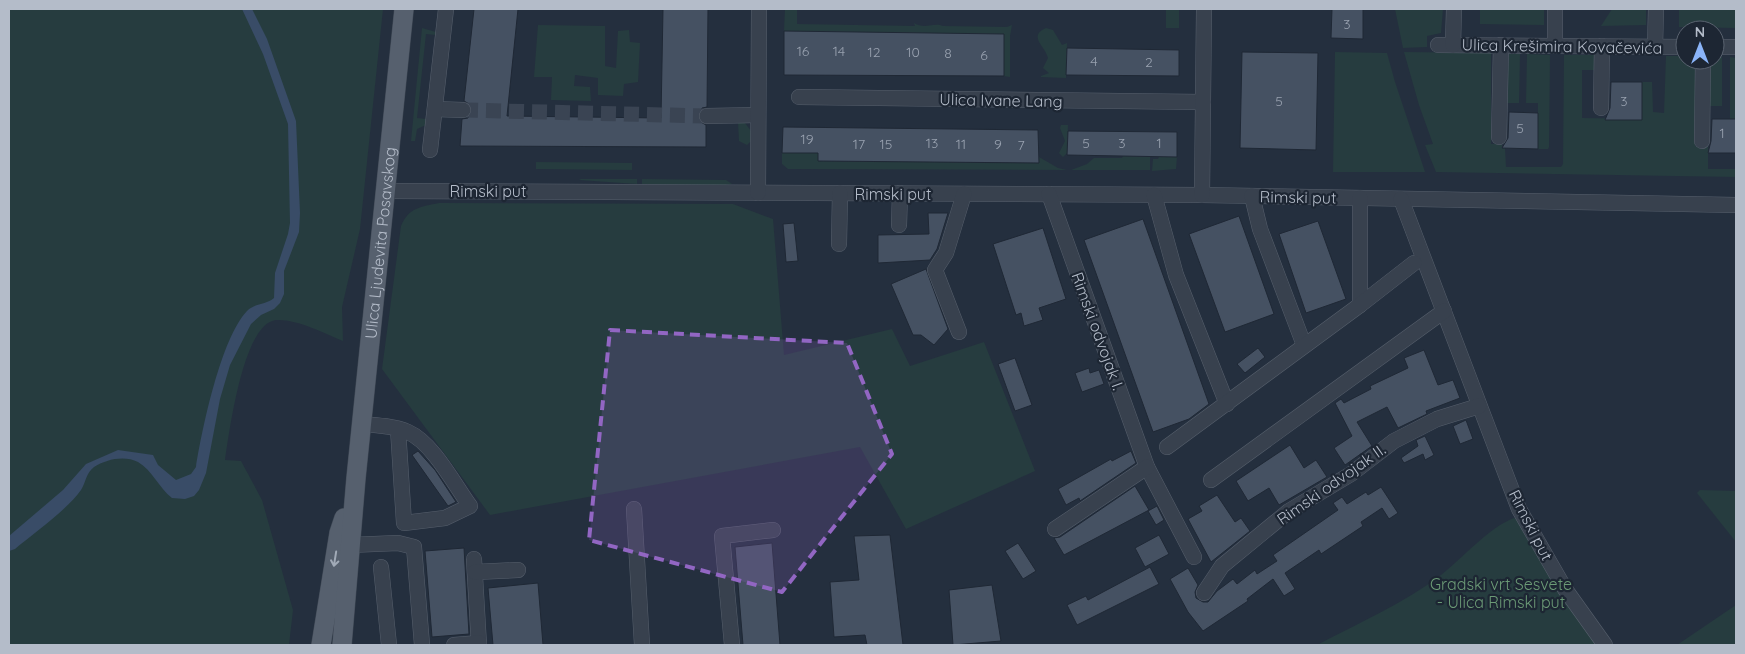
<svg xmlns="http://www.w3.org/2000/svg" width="1745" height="654" font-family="Quicksand,sans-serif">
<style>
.green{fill:#263c3f}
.water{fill:#394c67}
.building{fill:#455162;stroke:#1f2835}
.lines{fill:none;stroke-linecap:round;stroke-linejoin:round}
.minor-tunnel{stroke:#3a4453;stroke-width:15;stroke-dasharray:15 8;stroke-linecap:butt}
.minor-casing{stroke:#565f6c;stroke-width:16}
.major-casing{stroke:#414a57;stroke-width:20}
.minor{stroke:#38414e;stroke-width:15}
.major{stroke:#56606e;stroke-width:19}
.oneway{stroke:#a1aab7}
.marked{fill:#9266c3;fill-opacity:0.2;stroke:#9266c3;stroke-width:4;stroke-dasharray:10 6;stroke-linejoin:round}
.labels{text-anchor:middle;stroke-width:4.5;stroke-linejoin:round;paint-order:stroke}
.number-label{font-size:14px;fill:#98a1af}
.street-label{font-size:16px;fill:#b4bcc9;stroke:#1d2633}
.park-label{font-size:16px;fill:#6b9a76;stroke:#1d2633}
</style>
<rect width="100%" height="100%" fill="#242f3e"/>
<!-- green -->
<g class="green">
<path d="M9 9H383L360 229 342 307 343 341C324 333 297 319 276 320 243 323 229 434 225 460L241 461 262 500 293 610 289 645H9Z"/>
<path d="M785 9H797V24L915 26 914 23C925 30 934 22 943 26L1007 27 1012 25 1010 36V77L1004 76V35L784 31Z"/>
<rect x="1166" y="9" width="13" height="19"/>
<path d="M1395 9H1443L1441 33 1427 36V47L1403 48Z"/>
<path d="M1480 9H1544V25L1480 24Z"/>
<path d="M1612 9H1646V25L1601 26Z"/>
<path d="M1679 9H1736V28L1679 27Z"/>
<path d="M538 25 605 26V66L616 68 618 31 629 30 630 42 640 43 638 82 624 84 623 96 598 95V78L575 75 574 86 590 87 591 101 551 100 552 77H534Z"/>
<path d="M422 28 436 32V35L426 34 417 118 426 119V125L417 129 415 141H411Z"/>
<path d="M1046 28 1053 30 1062 45 1067 43 1066 78 1041 77V76L1049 73 1043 68 1048 58C1046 47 1027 36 1046 28Z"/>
<path d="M1335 52 1387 53 1395 82 1425 172H1333Z"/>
<path d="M1404 52 1491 53V144H1502V148H1505L1506 167H1561L1563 164 1564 55H1595V70H1582V118L1642 119V82H1652L1653 112 1664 113 1666 56H1685V60H1695V146L1708 147V169H1736V177L1436 172 1425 145 1433 144 1419 105Z"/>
<path d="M1509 54H1520L1519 103H1506Z"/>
<path d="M1527 54 1550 55 1549 147 1548 149H1538V103H1526Z"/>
<path d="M1715 57H1722V106H1709L1710 60H1715Z"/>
<path d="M1730 57 1736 58V119H1730Z"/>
<path d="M738 122 745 123 751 131V141L747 145 739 141Z"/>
<path d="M1061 125H1068L1067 153 1063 157 1059 153 1065 141 1060 128Z"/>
<path d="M782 153H818L819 161 1039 163V157L1058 168 1067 170 788 169 782 164Z"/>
<path d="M1123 156 1150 157V170H1071L1087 164 1094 158H1122Z"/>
<path d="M1159 157H1177L1176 169 1152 171 1153 159H1158Z"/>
<path d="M536 162 632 163V170L536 169Z"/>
<path d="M581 179H637V184L579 180Z"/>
<path d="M642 179 726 180 732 184C704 190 671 185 642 184Z"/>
<path d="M439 203 733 204 773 219 784 355 892 329 910 366 984 342 1035 471 906 529 860 447 490 515 382 369 401 226C409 207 421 207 439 203Z"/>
<path d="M1700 490 1736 491V542L1697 493Z"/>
<path d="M1514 518 1517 520 1596 645H1317C1359 623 1404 603 1441 575 1462 559 1489 527 1514 518Z"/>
<path d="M1736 605V645H1677Z"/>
</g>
<!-- water -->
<path class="water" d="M242 9H252L267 39 296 121 300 213 299 232 284 271V294L280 303 274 309 261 315 251 324 230 365 220 399 206 473 199 490 194 496 185 499 172 498C159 488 152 470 138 462 125 455 106 459 94 467 86 473 86 482 81 490 68 509 34 533 15 549L9 551V536L63 490 86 464 118 450 153 455 158 465 176 480 191 474 196 467C202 429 221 338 247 311 255 303 266 305 274 298L275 273 288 234 290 223 288 124 263 54Z"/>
<!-- building -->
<g class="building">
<path d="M474 9H518L507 116 661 118 663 9H708L707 107 702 108 698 116 699 121 706 125V147L460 146 462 119 468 118 472 111 471 105 464 101Z"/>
<path d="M1332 9H1363V39L1331 38Z"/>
<path d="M784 31 1004 34V76L784 75Z"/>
<path d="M1067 48 1179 50V76L1066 75Z"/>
<path d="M1242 52 1318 53 1316 150 1240 148Z"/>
<path d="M1611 82H1642V120H1605L1610 108Z"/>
<path d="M1509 112 1538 113V149L1502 148 1508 138Z"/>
<path d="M1712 119H1736V153H1708L1711 141Z"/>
<path d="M783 127 1038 130 1039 163 818 161V153H782Z"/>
<path d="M1068 131 1177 132V157L1067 155Z"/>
<path d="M928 213H948L937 249 930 260 878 263V235L929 234Z"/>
<path d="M1239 216 1274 314 1225 332 1189 234Z"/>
<path d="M1143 219 1209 404 1189 419 1153 432 1084 240Z"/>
<path d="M1318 221 1346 299 1306 313 1279 234Z"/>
<path d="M794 223 798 261 786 262 783 224Z"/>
<path d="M1043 228 1066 299 1039 308 1043 320 1024 326 1021 313 1016 315 993 244Z"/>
<path d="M926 269 948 329 934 345 921 335H913L891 284Z"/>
<path d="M1258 348 1265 357 1245 373 1237 364Z"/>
<path d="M1424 350 1438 385 1453 380 1460 398 1426 411 1427 414 1398 428 1387 407 1357 422 1372 446 1345 465 1334 448 1352 436 1335 403 1341 399 1344 403 1371 389 1370 386 1408 368 1404 358Z"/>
<path d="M1015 358 1032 405 1015 411 998 364Z"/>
<path d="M1089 368 1090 373 1099 370 1104 384 1082 392 1075 373Z"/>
<path d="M1466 420 1473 439 1460 444 1453 426Z"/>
<path d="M1425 436 1434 455 1425 460 1423 454 1404 463 1401 458 1418 446 1416 440Z"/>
<path d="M1290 445 1304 468 1316 460 1327 477 1279 505 1269 488 1248 501 1236 481Z"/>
<path d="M418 451 435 470 456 502 448 506 412 455Z"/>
<path d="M1131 451 1136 463 1080 501 1079 498 1066 505 1058 489 1111 459 1112 461Z"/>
<path d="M1135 486 1149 510 1064 555 1054 538 1060 537Z"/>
<path d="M1381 487 1398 513 1389 519 1382 508 1361 522 1363 526 1321 554 1319 550 1285 573 1295 589 1284 596 1273 579 1247 599 1248 601 1203 631 1188 612 1170 579 1188 568 1198 585 1195 592 1196 598 1203 602H1208L1217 591 1233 579 1237 584 1255 570 1257 574 1277 561 1273 555 1338 510 1333 503 1342 497 1347 504 1366 492 1368 495Z"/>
<path d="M1217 495 1235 522 1241 518 1250 531 1211 562 1188 519 1202 511 1199 506Z"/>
<path d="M1157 506 1164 520 1156 525 1148 511Z"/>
<path d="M890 535 903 645H867L865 635 834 637 830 582 859 580 854 536Z"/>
<path d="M1159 535 1169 554 1145 567 1135 548Z"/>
<path d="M772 543 780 645H743L735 547Z"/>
<path d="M1018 543 1036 571 1023 579 1005 551Z"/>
<path d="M464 548 469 634 432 637 425 551Z"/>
<path d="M1150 567 1159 584 1077 625 1067 605 1086 596 1088 600Z"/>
<path d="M538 583 543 645H493L488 588Z"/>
<path d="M992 585 1001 641 953 645 949 590Z"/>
</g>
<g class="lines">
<!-- minor-tunnel -->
<path class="minor-tunnel" d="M463 110 707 116"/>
<defs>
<g id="minor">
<path d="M1438 45 1685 47"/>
<path d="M1453 45 1454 9"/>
<path d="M1555 46V9"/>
<path d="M1655 47 1656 9"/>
<path d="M1715 47H1736"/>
<path d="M799 97 1203 102"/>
<path d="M1601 108 1602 46"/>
<path d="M435 109 463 110"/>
<path d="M707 116 758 115"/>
<path d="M1499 137 1501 45"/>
<path d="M1702 141 1703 60"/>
<path d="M430 150 446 9"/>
<path d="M385 191 1202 195 1736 205"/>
<path d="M758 193 759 9"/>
<path d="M1049 194 1147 467 1194 557"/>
<path d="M1154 195 1176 275 1227 404"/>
<path d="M1202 195 1204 9"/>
<path d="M1252 196 1260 229 1304 345"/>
<path d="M1401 199 1519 509 1565 589 1605 645"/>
<path d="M899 225 900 193"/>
<path d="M839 244 840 193"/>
<path d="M1360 305V198"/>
<path d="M959 332 935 270 946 253 964 194"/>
<path d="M361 424C376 425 394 426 408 432 433 443 454 484 470 506L445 518 404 523 398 429"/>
<path d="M1167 447 1360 305 1414 263"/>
<path d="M1211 480 1444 311"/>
<path d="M634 509 642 645"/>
<path d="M1055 529 1147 467"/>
<path d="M350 545 398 543 414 547 422 645"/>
<path d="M474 559 479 645"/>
<path d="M381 567 389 645"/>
<path d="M475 572 518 570"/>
<path d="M1204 593 1222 566 1289 511 1351 474 1394 441 1437 419 1479 406"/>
<path d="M454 645 479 643"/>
<path d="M732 645 722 536 773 530"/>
</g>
<g id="major">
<path d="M321 645 339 533 344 518"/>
<path id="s1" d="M342 645 356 478 404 9"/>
</g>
</defs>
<!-- minor casing -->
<use href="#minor" class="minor-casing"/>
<!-- major casing -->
<use href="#major" class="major-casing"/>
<!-- minor -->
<use href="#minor" class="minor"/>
<!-- major -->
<use href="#major" class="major"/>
</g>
<!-- one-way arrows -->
<defs><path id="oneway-shaft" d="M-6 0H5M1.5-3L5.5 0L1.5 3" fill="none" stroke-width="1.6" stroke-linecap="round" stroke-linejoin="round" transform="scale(1.25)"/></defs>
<use class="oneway" href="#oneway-shaft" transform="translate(335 559) rotate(99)"/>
<!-- marked area -->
<path class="marked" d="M610 330 847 343 892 454 782 592 589 540Z"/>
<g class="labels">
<!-- number labels -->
<g class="number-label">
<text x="1347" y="29">3</text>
<text x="803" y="56">16</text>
<text x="839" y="56">14</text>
<text x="874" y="57">12</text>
<text x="913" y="57">10</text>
<text x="948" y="58">8</text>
<text x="984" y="60">6</text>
<text x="1094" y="66">4</text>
<text x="1149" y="67">2</text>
<text x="1279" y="106">5</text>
<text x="1624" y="106">3</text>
<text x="1520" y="133">5</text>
<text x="1722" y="138">1</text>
<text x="807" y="144">19</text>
<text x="932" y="148">13</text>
<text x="1086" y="148">5</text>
<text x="1122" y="148">3</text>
<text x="1159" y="148">1</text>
<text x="859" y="149">17</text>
<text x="886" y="149">15</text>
<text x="961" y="149">11</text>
<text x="998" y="149">9</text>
<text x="1021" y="150">7</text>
</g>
<!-- street labels -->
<g class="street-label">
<text transform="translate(1562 46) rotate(1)" y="6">Ulica Krešimira Kovačevića</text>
<text transform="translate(1001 100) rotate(1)" y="6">Ulica Ivane Lang</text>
<text x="488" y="197">Rimski put</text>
<text x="893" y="200">Rimski put</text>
<text transform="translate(1298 197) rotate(1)" y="6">Rimski put</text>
<text dy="6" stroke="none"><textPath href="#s1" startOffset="404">Ulica Ljudevita Posavskog</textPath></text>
<text transform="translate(1098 331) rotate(70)" y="6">Rimski odvojak I.</text>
<text transform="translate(1331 484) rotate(-35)" y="6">Rimski odvojak II.</text>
<text transform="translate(1531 525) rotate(63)" y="6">Rimski put</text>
</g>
<!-- park labels -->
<g class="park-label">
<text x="1501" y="590">Gradski vrt Sesvete<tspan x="1501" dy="18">- Ulica Rimski put</tspan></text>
</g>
</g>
<!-- border -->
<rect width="1745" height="654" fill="none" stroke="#b4bcc9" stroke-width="20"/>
<!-- north arrow -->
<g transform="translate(1700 45)"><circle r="24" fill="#1d2633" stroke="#59626f"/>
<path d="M0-4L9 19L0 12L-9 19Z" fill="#8ab4f8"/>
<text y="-8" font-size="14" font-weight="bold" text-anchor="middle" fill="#b4bcc9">N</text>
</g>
</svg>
